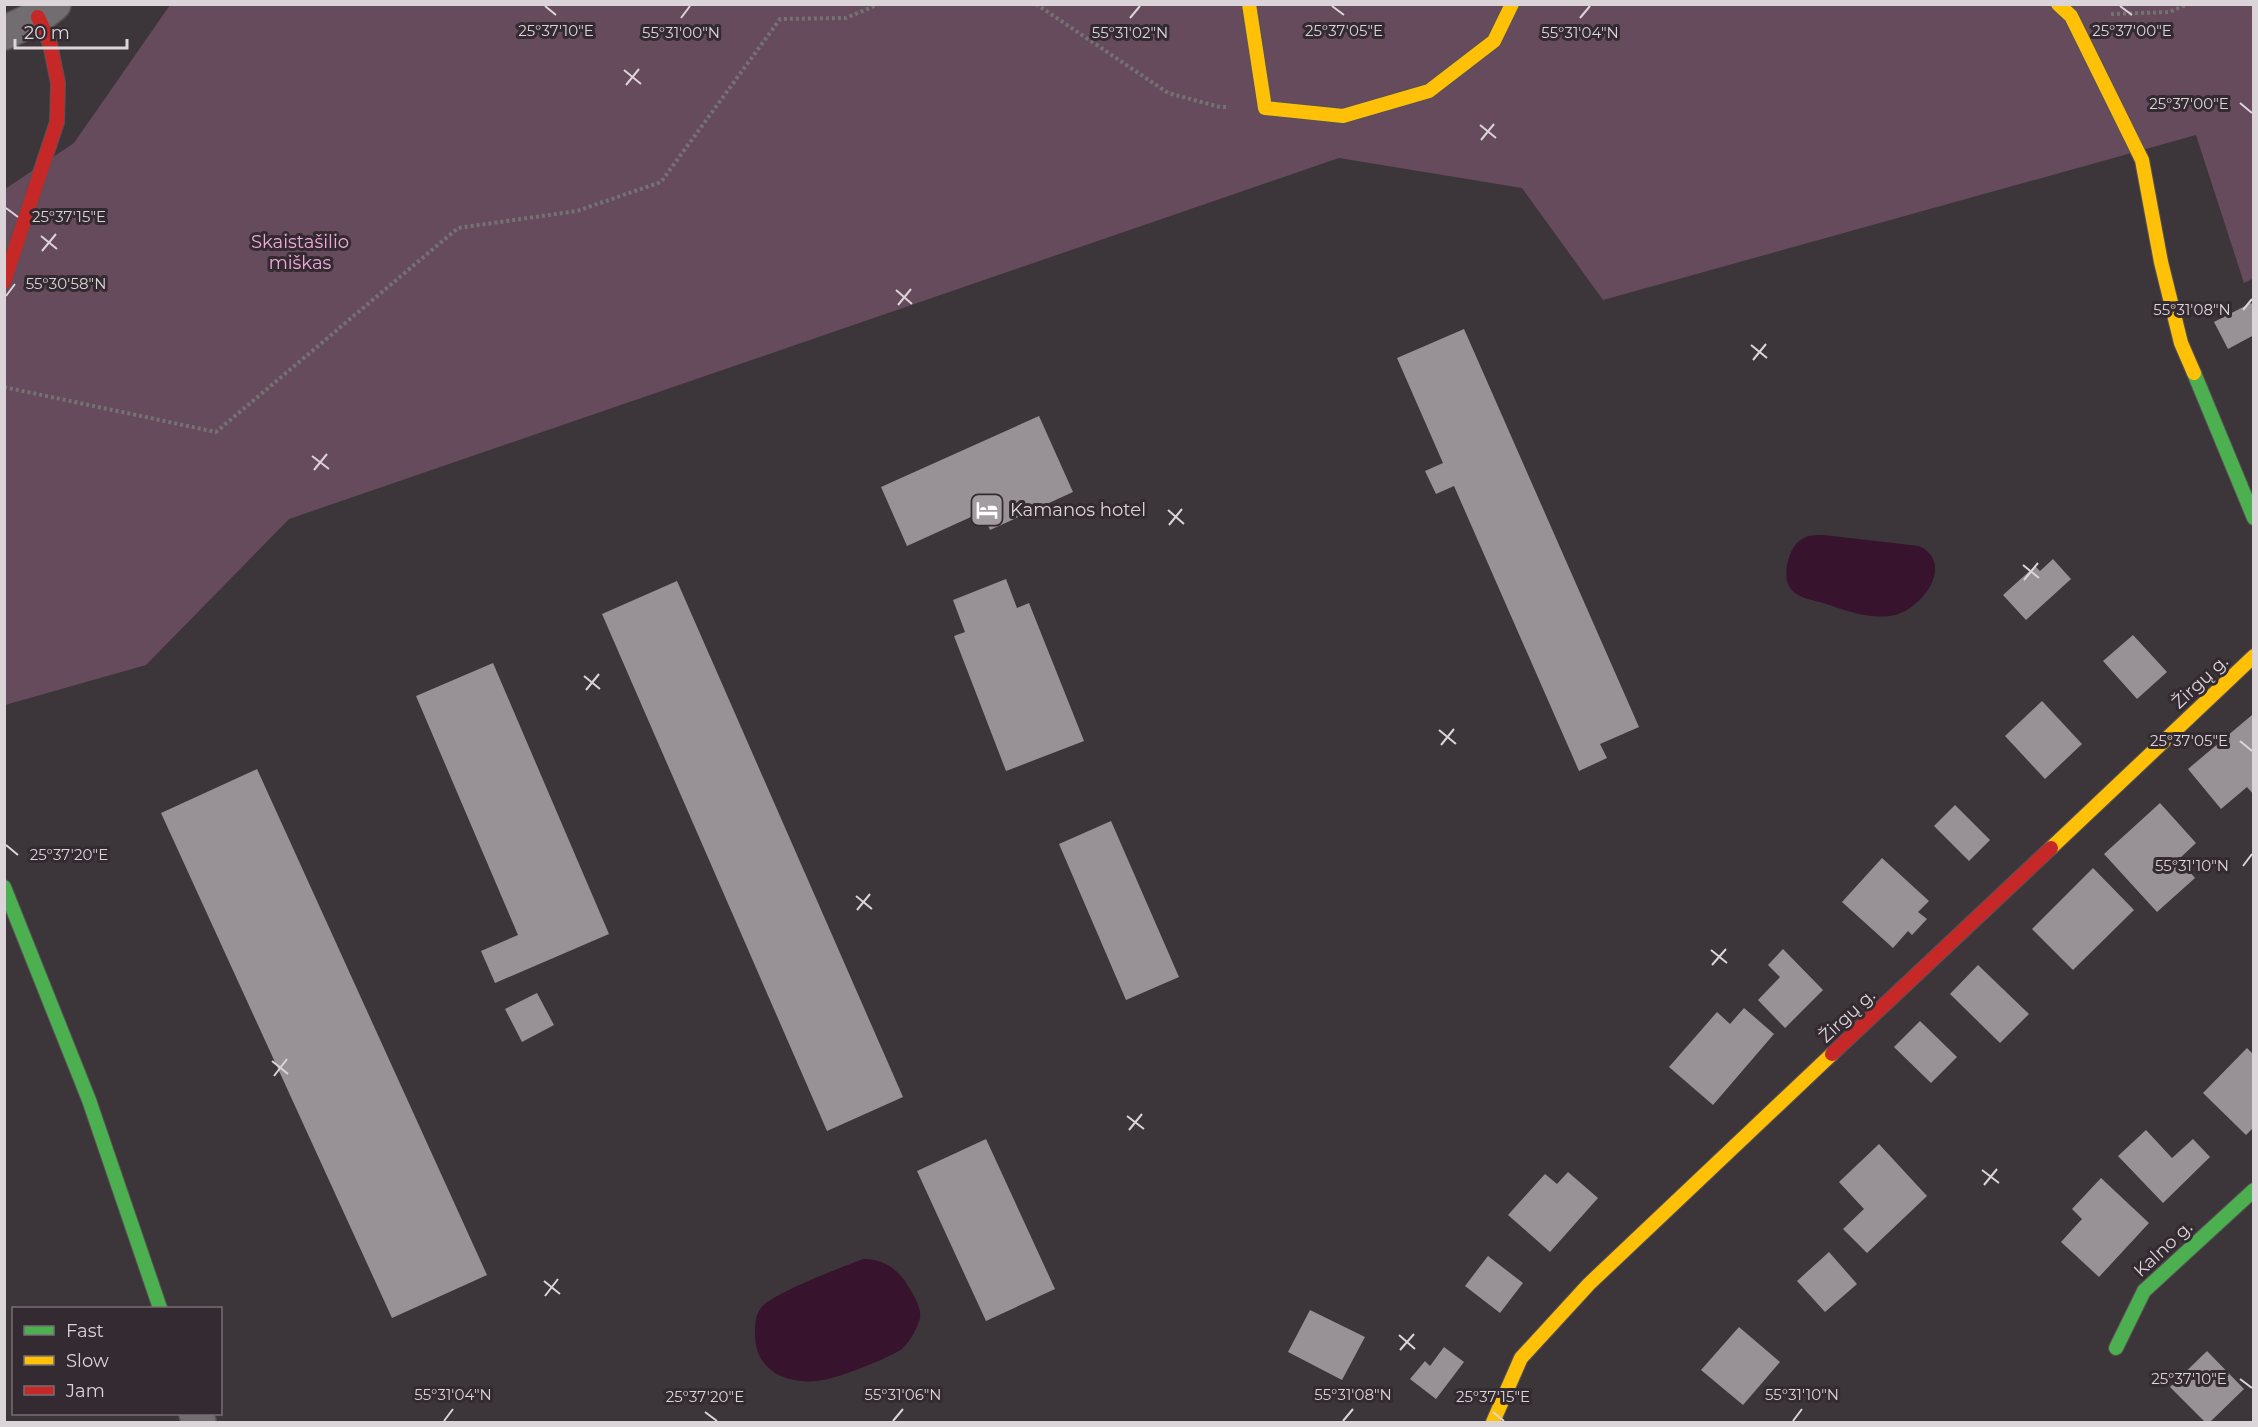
<svg xmlns="http://www.w3.org/2000/svg" width="2258" height="1427" font-family="Montserrat,sans-serif">
<style>
.green{fill:#664b5d}
.water{fill:#37132e}
.building{fill:#989296}
.lines{fill:none;stroke-linecap:round;stroke-linejoin:round}
.street-casing{stroke:#585255;stroke-width:36}
.fast-casing{stroke:#585255;stroke-width:16}
.slow-casing{stroke:#585255;stroke-width:16}
.jam-casing{stroke:#585255;stroke-width:16}
.path{stroke:#757274;stroke-width:4;stroke-dasharray:3 3;stroke-linecap:butt}
.street{stroke:#726d70;stroke-width:33}
.fast{stroke:#4caf50;stroke-width:14}
.slow{stroke:#ffc107;stroke-width:14}
.jam{stroke:#c62828;stroke-width:14}
.ticks{fill:none;stroke:#dbd4d8;stroke-width:2}
.labels{text-anchor:middle;stroke-width:6;stroke-linejoin:round;paint-order:stroke}
.park-label{font-size:18px;fill:#f2a9db;stroke:#342a31}
.poi-label{font-size:18px;fill:#dbd4d8;stroke:#342a31;text-anchor:start}
.street-label{font-size:18px;fill:#dbd4d8;stroke:#342a31}
.ticks-label{font-size:15px;text-anchor:middle;fill:#dbd4d8;stroke:#342a31;stroke-width:6;stroke-linejoin:round;paint-order:stroke}
</style>
<rect width="100%" height="100%" fill="#3c363a"/>
<!-- green -->
<path class="green" d="M170 5H2253L2254 278 2244 283 2196 135 1603 300 1522 188 1339 158 289 519 146 665 5 705V189L74 143Z"/>
<!-- water -->
<g class="water">
<path d="M1824 535 1919 546C1957 564 1920 613 1890 616 1867 619 1845 610 1823 603 1810 599 1794 598 1788 584 1783 570 1790 542 1806 537 1811 535 1819 535 1824 535Z"/>
<path d="M863 1259C881 1259 894 1266 905 1281 911 1291 922 1306 920 1318 918 1327 909 1343 902 1349 887 1359 834 1380 817 1381 784 1384 755 1370 755 1334 755 1325 755 1315 761 1308 772 1293 843 1267 863 1259Z"/>
</g>
<!-- building -->
<g class="building">
<path d="M2251 303 2254 306V335L2228 349 2214 322Z"/>
<path d="M1464 329 1639 727 1600 744 1607 758 1579 771 1454 486 1436 494 1425 471 1443 463 1397 358Z"/>
<path d="M1039 416 1073 492 990 530 982 512 907 546 881 487Z"/>
<path d="M2053 559 2071 579 2026 620 2003 595 2035 566 2040 571Z"/>
<path d="M1006 579 1017 608 1029 603 1084 741 1006 771 954 636 965 632 953 600Z"/>
<path d="M677 581 903 1097 827 1131 602 614Z"/>
<path d="M2133 635 2167 672 2137 699 2103 661Z"/>
<path d="M493 663 609 934 495 983 481 951 518 935 416 696Z"/>
<path d="M2042 701 2082 744 2045 779 2005 736Z"/>
<path d="M2252 715 2254 717V795L2247 787 2221 809 2188 769Z"/>
<path d="M257 769 487 1275 392 1318 161 813Z"/>
<path d="M2160 803 2196 843 2179 859 2195 878 2157 912 2104 854Z"/>
<path d="M1955 805 1990 840 1969 861 1934 826Z"/>
<path d="M1111 821 1179 977 1126 1000 1059 844Z"/>
<path d="M1882 858 1929 901 1918 912 1927 919 1912 935 1908 931 1893 948 1842 902Z"/>
<path d="M2093 868 2134 910 2073 970 2032 929Z"/>
<path d="M1783 949 1823 990 1785 1028 1758 1000 1780 977 1768 965Z"/>
<path d="M1978 965 2029 1014 2000 1043 1950 994Z"/>
<path d="M537 993 554 1025 522 1042 505 1009Z"/>
<path d="M1744 1008 1774 1034 1713 1105 1669 1067 1717 1012 1730 1024Z"/>
<path d="M1920 1021 1957 1057 1931 1083 1894 1047Z"/>
<path d="M2247 1048 2254 1055V1127L2246 1135 2203 1093Z"/>
<path d="M2146 1130 2172 1158 2193 1139 2210 1157 2163 1203 2118 1156Z"/>
<path d="M986 1139 1055 1289 986 1321 917 1171Z"/>
<path d="M1879 1144 1927 1196 1867 1253 1843 1229 1864 1209 1839 1182Z"/>
<path d="M1568 1172 1598 1198 1550 1252 1508 1215 1545 1174 1557 1184Z"/>
<path d="M2101 1178 2149 1223 2099 1277 2061 1242 2082 1219 2072 1209Z"/>
<path d="M1829 1252 1857 1284 1825 1312 1797 1281Z"/>
<path d="M1488 1256 1523 1283 1500 1313 1465 1286Z"/>
<path d="M1310 1310 1365 1337 1342 1380 1288 1352Z"/>
<path d="M1739 1327 1780 1362 1743 1405 1701 1370Z"/>
<path d="M1444 1347 1464 1362 1436 1399 1410 1379 1425 1361 1430 1366Z"/>
<path d="M2207 1351 2244 1389 2210 1422H2205L2170 1387Z"/>
</g>
<g class="lines">
<defs>
<g id="street">
<path d="M4 33 38 17 54 4"/>
<path d="M196 1414 199 1422"/>
</g>
<g id="fast">
<path d="M2194 373 2254 518"/>
<path d="M4 887 89 1100 160 1308"/>
<path d="M2116 1348 2144 1291 2254 1190"/>
</g>
<g id="slow">
<path d="M1249 4 1265 108 1343 116 1429 91 1494 41 1512 4"/>
<path d="M2058 4 2071 16 2142 160 2161 262 2181 343 2194 373"/>
<path d="M2051 848 2254 656"/>
<path d="M1493 1422 1521 1358 1589 1284 1832 1054"/>
</g>
<g id="jam">
<path d="M4 282 57 122 58 83 50 44 38 17"/>
<path d="M1832 1054 2051 848"/>
</g>
</defs>
<!-- street casing -->
<use href="#street" class="street-casing"/>
<!-- fast casing -->
<use href="#fast" class="fast-casing"/>
<!-- slow casing -->
<use href="#slow" class="slow-casing"/>
<!-- jam casing -->
<use href="#jam" class="jam-casing"/>
<!-- path -->
<g class="path">
<path d="M1036 4 1168 93 1220 107H1228"/>
<path d="M2111 14 2169 12 2188 4"/>
<path d="M4 387 216 432 458 228 577 211 661 182 780 19 846 18 879 4"/>
</g>
<!-- street -->
<use href="#street" class="street"/>
<!-- fast -->
<use href="#fast" class="fast"/>
<!-- slow -->
<use href="#slow" class="slow"/>
<!-- jam -->
<use href="#jam" class="jam"/>
</g>
<!-- ticks -->
<path class="ticks" d="M545 6 556 15M1332 6 1344 15M2120 6 2132 15M681 18 690 6M1130 18 1140 6M1580 18 1590 6M624 70 641 84M626 85 639 69M2240 103 2252 113M1480 125 1496 138M1481 140 1494 124M6 208 18 217M41 236 57 249M42 251 56 234M896 290 912 304M6 296 15 284M898 305 911 289M2243 310 2252 299M1751 345 1767 358M1753 360 1766 344M312 456 329 469M314 470 327 454M1168 510 1184 524M1169 525 1182 509M2023 565 2039 578M2024 580 2038 563M584 676 600 689M586 690 599 674M1439 730 1456 744M2240 741 2252 751M1441 745 1454 729M6 845 18 855M2243 866 2252 854M856 896 872 909M857 910 870 894M1711 950 1727 963M1712 965 1726 949M272 1061 288 1074M274 1076 287 1059M1127 1116 1144 1129M1129 1130 1142 1114M1982 1170 1999 1183M1984 1185 1997 1169M544 1281 560 1294M545 1296 558 1279M1399 1335 1415 1349M1400 1350 1414 1334M2240 1379 2252 1388M705 1412 717 1421M1493 1412 1504 1421M444 1421 453 1409M893 1421 903 1409M1343 1421 1353 1409M1793 1421 1802 1409"/>
<!-- icons -->
<defs>
<symbol id="hotel-square" viewBox="-11 -11 22 22"><rect x="-9" y="-9" width="18" height="18" rx="4" fill="#a39da1" stroke="#342a31"/><path d="M-6-4.5h1.5V1H6V5H4.5V3h-9V5H-6ZM-4 0a1.8 1.8 0 1 1 3.6 0ZM.5 0V-2.5h3Q6-2.5 6 0Z" fill="#fff"/></symbol>
</defs>
<g fill-rule="evenodd">
<use href="#hotel-square" x="968" y="491" width="38" height="38"/>
</g>
<g class="labels">
<!-- park labels -->
<g class="park-label">
<text x="300" y="248">Skaistašilio<tspan x="300" dy="21">miškas</tspan></text>
</g>
<!-- poi labels -->
<g class="poi-label">
<text x="1010" y="516">Kamanos hotel</text>
</g>
<!-- street labels -->
<g class="street-label">
<text transform="translate(2200 682) rotate(-43)" y="6">Žirgų g.</text>
<text transform="translate(1847 1016) rotate(-43)" y="6">Žirgų g.</text>
<text transform="translate(2163 1249) rotate(-43)" y="6">Kalno g.</text>
</g>
</g>
<g class="ticks-label">
<text x="556" y="36">25°37'10"E</text>
<text x="1344" y="36">25°37'05"E</text>
<text x="2132" y="36">25°37'00"E</text>
<text x="681" y="38">55°31'00"N</text>
<text x="1130" y="38">55°31'02"N</text>
<text x="1580" y="38">55°31'04"N</text>
<text x="2189" y="109">25°37'00"E</text>
<text x="69" y="222">25°37'15"E</text>
<text x="66" y="289">55°30'58"N</text>
<text x="2192" y="315">55°31'08"N</text>
<text x="2189" y="746">25°37'05"E</text>
<text x="69" y="860">25°37'20"E</text>
<text x="2192" y="871">55°31'10"N</text>
<text x="2189" y="1384">25°37'10"E</text>
<text x="453" y="1400">55°31'04"N</text>
<text x="903" y="1400">55°31'06"N</text>
<text x="1353" y="1400">55°31'08"N</text>
<text x="1802" y="1400">55°31'10"N</text>
<text x="705" y="1402">25°37'20"E</text>
<text x="1493" y="1402">25°37'15"E</text>
</g>
<!-- border -->
<rect width="2258" height="1427" fill="none" stroke="#dbd4d8" stroke-width="12"/>
<!-- legend -->
<rect x="12" y="1307" width="210" height="108" fill="#342a31" stroke="#776e74" stroke-width="1.5"/>
<rect x="24" y="1326" width="30" height="9" fill="#4caf50" stroke="#776e74" stroke-width="1.5"/>
<text x="66" y="1337" font-size="18" fill="#dbd4d8">Fast</text>
<rect x="24" y="1356" width="30" height="9" fill="#ffc107" stroke="#776e74" stroke-width="1.5"/>
<text x="66" y="1367" font-size="18" fill="#dbd4d8">Slow</text>
<rect x="24" y="1386" width="30" height="9" fill="#c62828" stroke="#776e74" stroke-width="1.5"/>
<text x="66" y="1397" font-size="18" fill="#dbd4d8">Jam</text>
<!-- scale -->
<path d="M15 39v9h112v-9" fill="none" stroke="#dbd4d8" stroke-width="3"/>
<text x="24" y="39" font-size="18" fill="#dbd4d8" stroke="#342a31" stroke-width="4.5" paint-order="stroke">20 m</text>
</svg>
